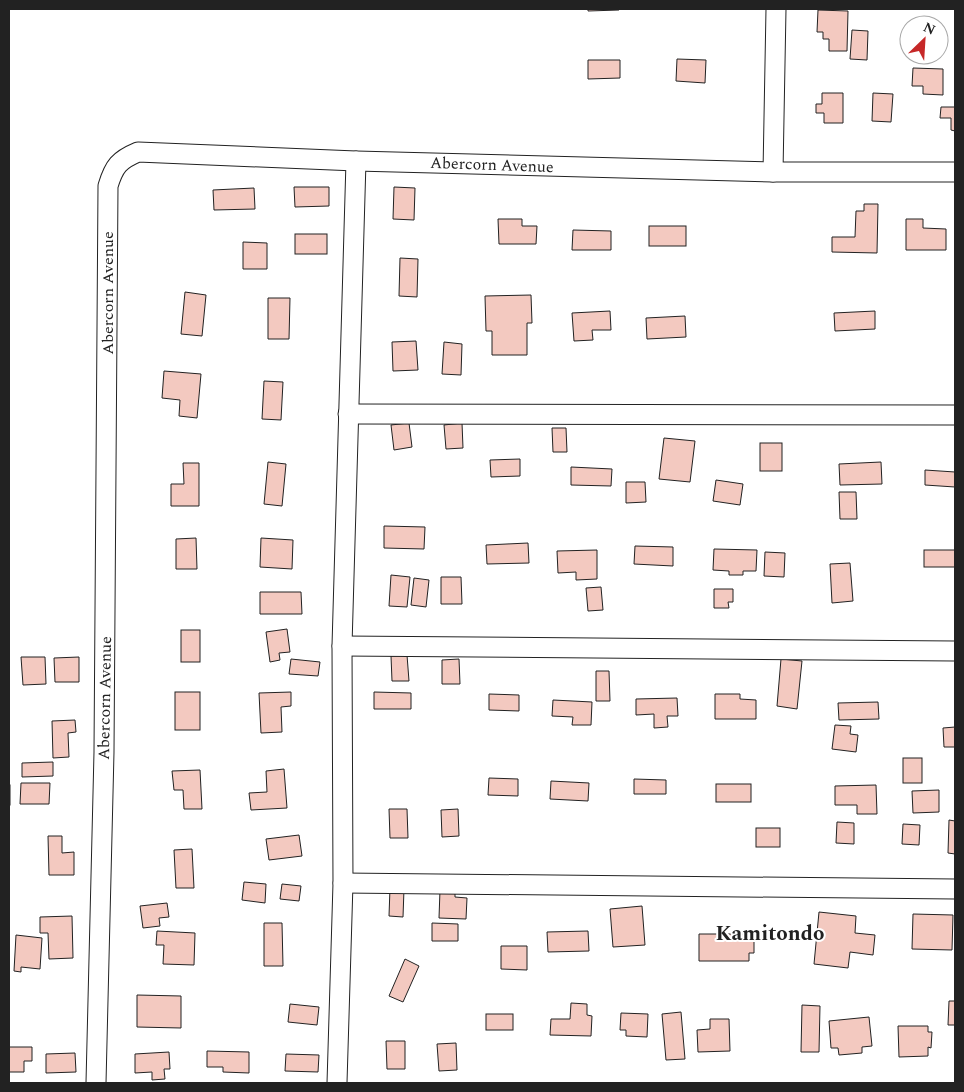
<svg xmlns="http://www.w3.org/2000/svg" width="964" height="1092" font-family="Spectral,serif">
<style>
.building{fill:#f3c9c0;stroke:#222}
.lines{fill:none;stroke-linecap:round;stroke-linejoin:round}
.street-casing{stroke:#222;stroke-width:21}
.street{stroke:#fff;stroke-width:19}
.labels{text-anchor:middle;stroke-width:4;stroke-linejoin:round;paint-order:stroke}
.street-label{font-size:16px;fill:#222;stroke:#fff}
.district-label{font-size:21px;font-weight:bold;fill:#222;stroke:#fff}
</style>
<rect width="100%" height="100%" fill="#fff"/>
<!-- building -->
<g class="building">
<path d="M588 9H618L619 10 588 11Z"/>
<path d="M818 10 848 11 847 51H829V39H823V32H817Z"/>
<path d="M852 30 868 31 867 60 850 59Z"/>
<path d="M677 59 706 60 705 83 676 81Z"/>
<path d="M588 60H620V78L588 79Z"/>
<path d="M913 68 943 69V95L923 94V86H912Z"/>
<path d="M822 93H843V123H824V113H816V104H822Z"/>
<path d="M873 93 893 94 891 122 872 121Z"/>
<path d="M941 107H955V131L951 130V118H940Z"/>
<path d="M294 187H329V206L295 207Z"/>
<path d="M394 187 415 188 414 220 393 219Z"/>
<path d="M254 188 255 209 214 210 213 190Z"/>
<path d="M864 204H878L877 253 832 252V237H855L856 211H864Z"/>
<path d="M498 219H522V226H537L536 244H499Z"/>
<path d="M906 219H923V228L946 229V250H906Z"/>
<rect x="649" y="226" width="37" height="20"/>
<path d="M573 230 611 231V250H572Z"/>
<rect x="295" y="234" width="32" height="20"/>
<path d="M243 242 267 243V269H243Z"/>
<path d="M400 258 418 259 417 297 399 296Z"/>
<path d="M185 292 206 295 202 336 181 334Z"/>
<path d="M531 295 532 323H527V355H492V331H486L485 296Z"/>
<path d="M268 298H290L289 339H268Z"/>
<path d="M610 311 611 330H592L593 340 574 341 572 313Z"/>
<path d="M875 311V329L835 331 834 313Z"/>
<path d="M685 316 686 337 647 339 646 318Z"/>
<path d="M416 341 418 370 393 371 392 342Z"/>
<path d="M444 342 462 344 461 375 442 374Z"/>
<path d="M164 371 201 374 197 418 179 416 180 400 162 398Z"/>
<path d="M264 381 283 382 281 420 262 419Z"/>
<path d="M409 423 412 447 394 450 391 425Z"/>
<path d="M462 423 463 448 446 449 444 425Z"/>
<path d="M552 428H566L567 452H553Z"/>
<path d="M664 438 695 441 690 482 659 479Z"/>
<rect x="760" y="443" width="22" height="28"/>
<path d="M520 459V476L491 477 490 460Z"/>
<path d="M268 462 286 464 282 506 264 504Z"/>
<path d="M881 462 882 484 840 485 839 464Z"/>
<path d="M183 463H199V506H171V484H184Z"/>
<path d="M571 467 612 469 611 486 571 485Z"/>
<path d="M925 470 955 472V487L925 485Z"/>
<path d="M716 480 743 484 740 505 713 501Z"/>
<path d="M626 482H645L646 502 626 503Z"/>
<path d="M839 492H856L857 519H840Z"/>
<path d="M384 526 425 527 424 549 384 548Z"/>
<path d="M196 538 197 569H176V539Z"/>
<path d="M261 538 293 540 292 569 260 567Z"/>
<path d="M528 543 529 563 487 564 486 545Z"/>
<path d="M635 546 673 547V566L634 564Z"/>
<path d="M714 549 757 550 756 571H743V575H729V571L713 570Z"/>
<path d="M597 550V579L576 580V572L558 573 557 551Z"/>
<rect x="924" y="550" width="31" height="17"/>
<path d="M765 552 785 553 784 577 764 576Z"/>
<path d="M850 563 853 601 832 603 830 564Z"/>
<path d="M391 575 410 577 407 607 389 606Z"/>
<path d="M441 577H461L462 604H441Z"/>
<path d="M414 578 429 580 426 607 411 605Z"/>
<path d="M601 587 603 610 588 611 586 588Z"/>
<path d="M714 589H733V602H728L729 608H714Z"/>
<path d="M260 592H301L302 614H260Z"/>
<path d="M287 629 290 652 279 653 280 660 270 662 266 632Z"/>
<rect x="181" y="630" width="19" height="32"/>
<path d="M407 655 409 681H392L391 656Z"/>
<path d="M21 657H45L46 684 23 685Z"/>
<path d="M79 657V682H55L54 658Z"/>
<path d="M291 659 320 662 318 676 289 674Z"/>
<path d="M459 659 460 684H442V660Z"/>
<path d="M781 659 802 661 797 709 777 706Z"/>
<path d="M596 671H609L610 701H596Z"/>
<rect x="175" y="692" width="25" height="38"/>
<path d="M291 692V706L281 707 282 732 261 733 259 693Z"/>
<path d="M374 692 411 693V709H374Z"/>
<path d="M489 694 519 695V711L489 710Z"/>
<path d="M715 694H740V699L756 700V719H715Z"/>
<path d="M677 698 678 716H667L668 727 654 728V714L636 715V699Z"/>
<path d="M553 700 592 702 591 725H572L573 717 552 716Z"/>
<path d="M878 702 879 719 839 720 838 703Z"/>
<path d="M75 720 76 732 68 733 69 757 53 758 52 721Z"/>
<path d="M835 725 851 726 850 734 858 735 856 752 832 749Z"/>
<path d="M955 727V747H944L943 728Z"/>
<rect x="903" y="758" width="19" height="25"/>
<path d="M53 762V776L22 777V763Z"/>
<path d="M284 769 287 808 251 810 249 793 267 792 266 771Z"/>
<path d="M200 770 202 809H184L183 790H174L172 771Z"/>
<path d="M489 778 518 779V796L488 795Z"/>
<path d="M634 779 666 780V794H634Z"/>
<path d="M551 781 589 783 588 801 550 799Z"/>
<path d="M21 783H50L49 804H20Z"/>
<rect x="716" y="784" width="35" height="18"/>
<rect x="9" y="785" width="1" height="20"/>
<path d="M876 785 877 814H857V805H835V786Z"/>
<path d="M939 790V812L913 813 912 791Z"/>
<path d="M389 809H407L408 838H390Z"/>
<path d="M458 809 459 836 442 837 441 810Z"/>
<path d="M949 820 955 821V854L948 853Z"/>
<path d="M837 822 854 823V844L836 843Z"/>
<path d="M903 824 920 825 919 845 902 844Z"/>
<rect x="756" y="828" width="24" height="19"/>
<path d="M299 835 302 856 269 860 266 839Z"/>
<path d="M48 836H62V853L74 852V875H49Z"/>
<path d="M192 849 194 888H176L174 850Z"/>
<path d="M244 882 266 884 265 903 242 900Z"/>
<path d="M282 884 301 886 299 901 280 899Z"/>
<path d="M390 888 404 889 403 917 389 916Z"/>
<path d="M440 890 455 891V897L467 898 466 919 439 918Z"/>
<path d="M167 903 169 917 159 918 160 926 143 928 140 906Z"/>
<path d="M642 906 645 945 613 947 610 909Z"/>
<path d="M819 912 856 916 855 933 875 935 873 955 850 952 848 968 814 964Z"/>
<path d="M913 914 953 915 952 950 912 949Z"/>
<path d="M72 916 73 958 49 959 48 933H40V917Z"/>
<path d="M264 923H282L283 966H264Z"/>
<path d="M432 923 458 924V941H432Z"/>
<path d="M157 931 195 933 194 965 163 964 164 945H156Z"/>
<path d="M588 931 589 951 548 952 547 932Z"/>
<path d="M699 934H754V953H749V961H699Z"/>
<path d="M16 935 42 938 40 969 21 967V972L14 971Z"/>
<path d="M501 946H527V970L501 969Z"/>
<path d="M405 959 419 966 403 1002 389 996Z"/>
<path d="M137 995 181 996V1028L137 1027Z"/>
<path d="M949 1001H955V1025H948Z"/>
<path d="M571 1003 587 1004V1015L592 1016 591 1036 550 1035 551 1019H570Z"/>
<path d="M290 1004 319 1007 317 1025 288 1022Z"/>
<path d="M802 1005 820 1006 819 1052H801Z"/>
<path d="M681 1012 685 1059 666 1060 662 1014Z"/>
<path d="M621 1013 648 1014 647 1037 626 1036V1030H620Z"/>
<rect x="486" y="1014" width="27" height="16"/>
<path d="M869 1017 872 1046 862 1047V1053L839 1055 838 1048H831L829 1021Z"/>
<path d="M710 1019H729L730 1051 698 1052 697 1030 710 1029Z"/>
<path d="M898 1026H928V1032H932L931 1048 928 1047V1056L899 1057Z"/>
<path d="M386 1041H405V1069H387Z"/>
<path d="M456 1043 457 1070 439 1071 437 1044Z"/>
<path d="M9 1047H32V1061H24V1072H9Z"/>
<path d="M207 1051 249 1052V1073L223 1072V1067H207Z"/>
<path d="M169 1052 170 1069H164L165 1079 152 1080V1072L135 1073V1054Z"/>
<path d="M75 1053 76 1072 46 1073V1054Z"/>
<path d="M286 1054 319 1055 318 1072 285 1071Z"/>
</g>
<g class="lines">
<defs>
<g id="street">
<path d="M776 9 773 172H955"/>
<path d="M348 414 955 415"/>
<path d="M342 646 955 651"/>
<path d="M343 883 955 889"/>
<path d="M96 1083 104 752 108 186C114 166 119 160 138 152L356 161 773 172"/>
<path d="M337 1083 343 883 342 646 356 161"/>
</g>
</defs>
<!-- street casing -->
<use href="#street" class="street-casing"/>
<!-- street -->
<use href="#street" class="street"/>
</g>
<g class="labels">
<!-- street labels -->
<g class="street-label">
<text transform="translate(492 164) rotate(2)" y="6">Abercorn Avenue</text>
<text transform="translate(107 293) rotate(-90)" y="6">Abercorn Avenue</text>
<text transform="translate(104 698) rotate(-89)" y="6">Abercorn Avenue</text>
</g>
<!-- district labels -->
<g class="district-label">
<text x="770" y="940">Kamitondo</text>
</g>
</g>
<!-- border -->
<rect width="964" height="1092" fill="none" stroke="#222222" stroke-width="20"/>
<!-- north arrow -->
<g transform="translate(924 40) rotate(25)"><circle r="24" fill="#ffffff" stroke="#a7a7a7"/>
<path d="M0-4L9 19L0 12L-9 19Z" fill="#c62828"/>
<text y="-8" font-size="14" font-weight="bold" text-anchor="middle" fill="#222222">N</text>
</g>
</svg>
